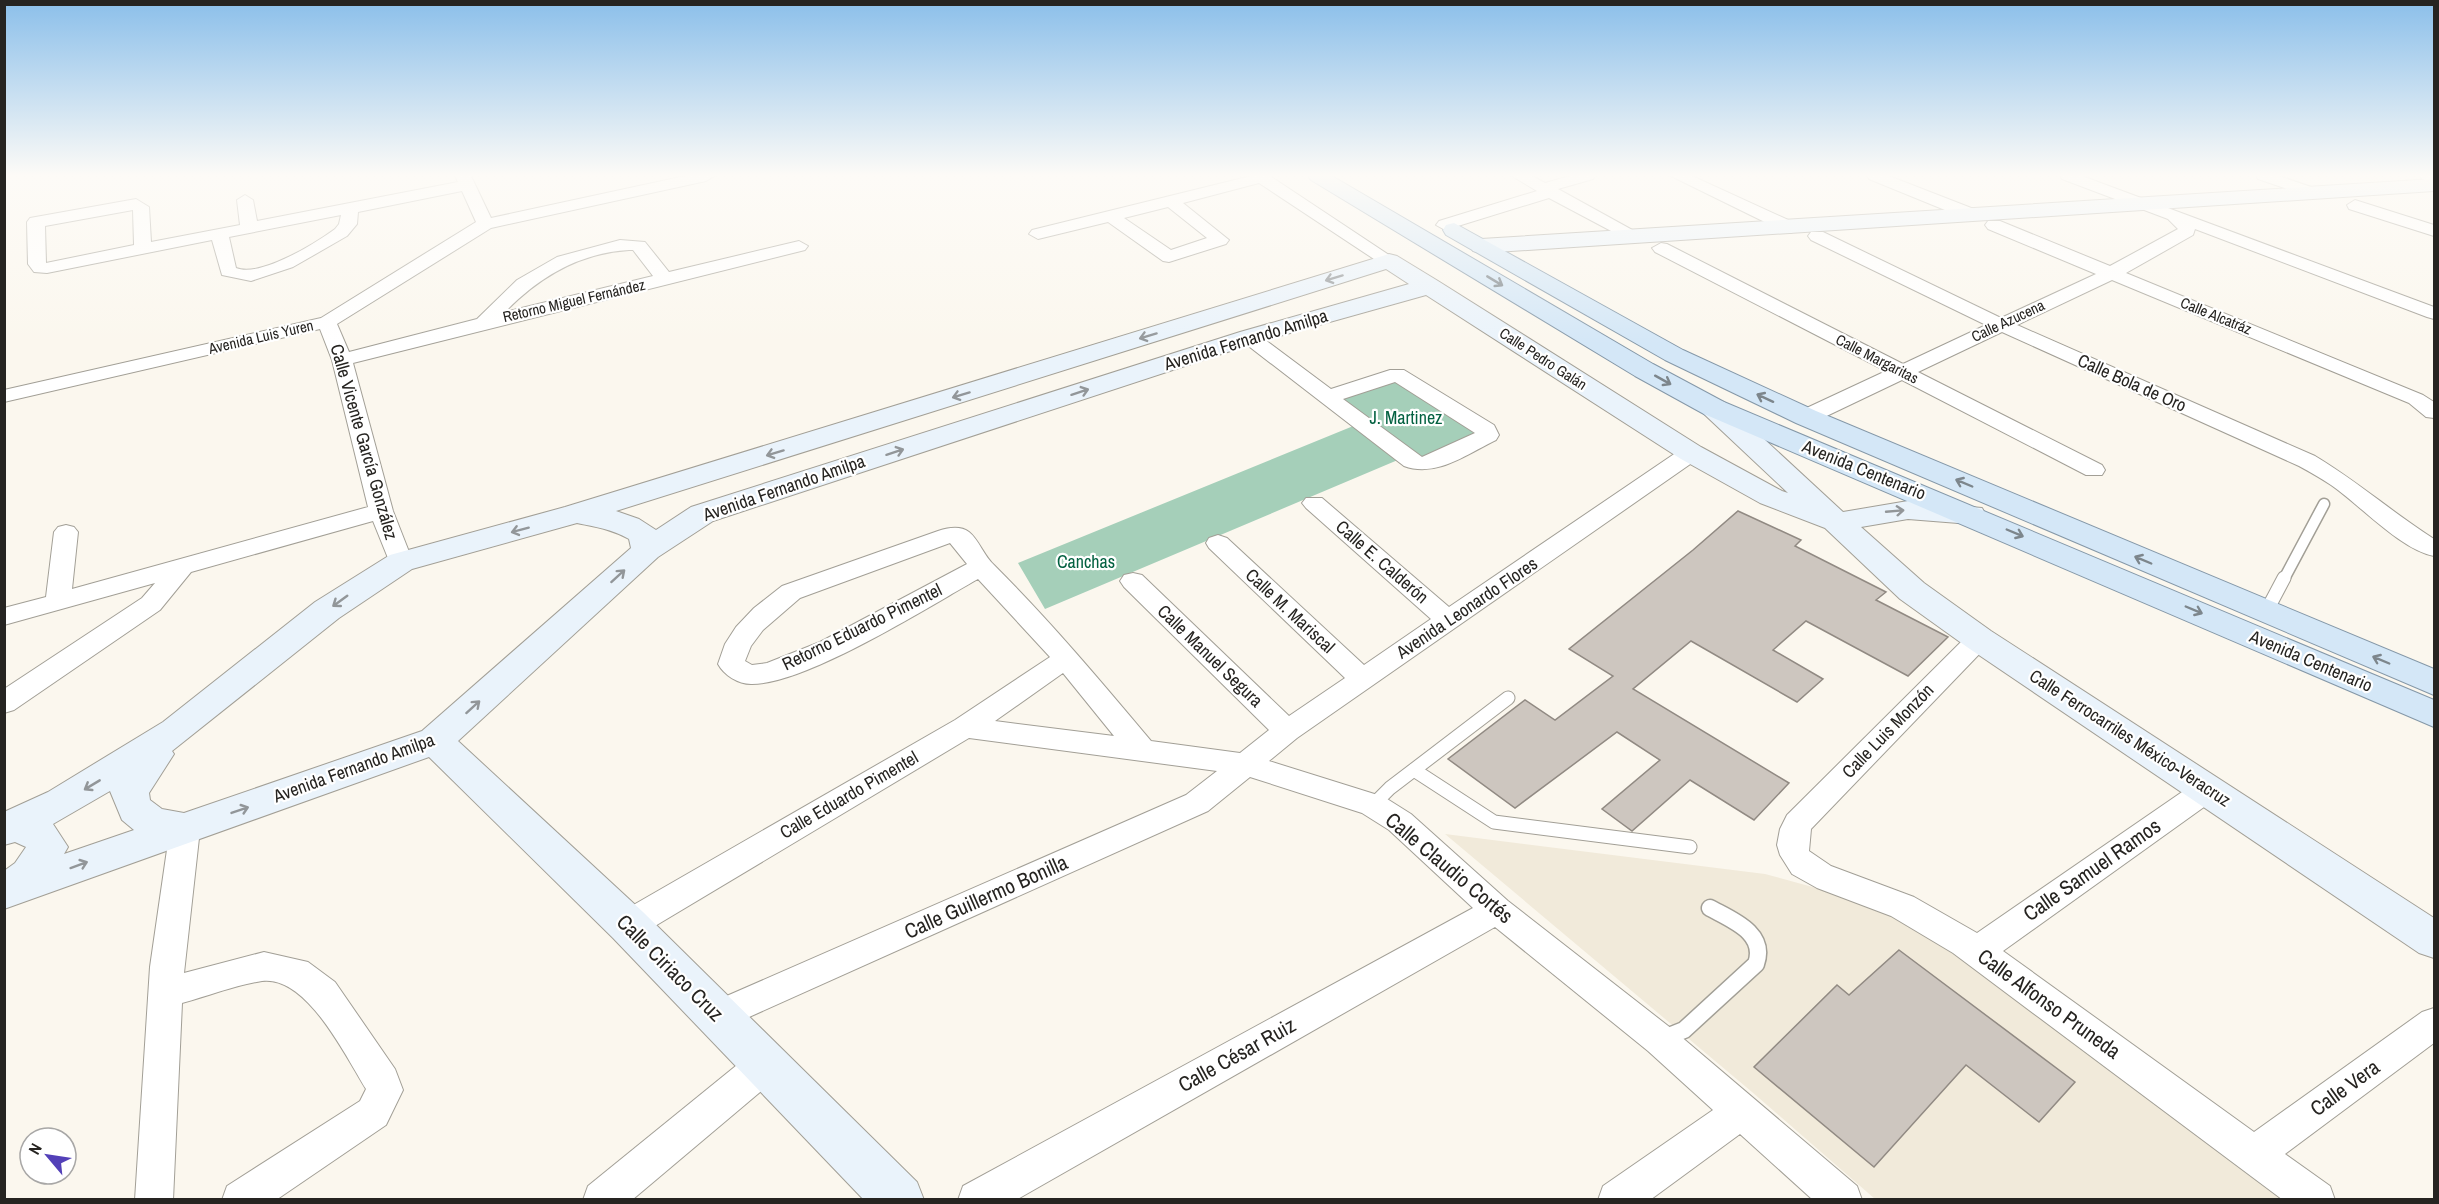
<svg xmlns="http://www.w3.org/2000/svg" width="2439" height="1204" font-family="'Archivo Narrow',sans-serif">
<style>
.built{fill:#f1eada}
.green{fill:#a5cfb9}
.building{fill:#cdc6bf;stroke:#918a83;stroke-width:1.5}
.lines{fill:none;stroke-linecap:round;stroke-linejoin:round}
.lane-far2-casing{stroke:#a29f96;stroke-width:13}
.lane-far1-casing{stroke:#a29f96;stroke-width:15}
.lane-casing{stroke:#a29f96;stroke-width:19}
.street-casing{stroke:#a29f96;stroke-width:2}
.secondary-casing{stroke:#a29f96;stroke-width:2}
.primary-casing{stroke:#8598a8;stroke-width:2}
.lane-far2{stroke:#fff;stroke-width:10}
.lane-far1{stroke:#fff;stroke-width:13}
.lane{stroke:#fff;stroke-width:16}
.street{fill:#fff;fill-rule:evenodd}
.secondary{fill:#eaf3fb;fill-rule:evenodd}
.primary{fill:#d4e7f7;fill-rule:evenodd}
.oneway{stroke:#929699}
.oneway2{stroke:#7d868c}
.labels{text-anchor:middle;stroke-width:4.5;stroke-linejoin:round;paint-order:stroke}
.far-street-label{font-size:15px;fill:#262421;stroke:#fff}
.street-label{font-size:18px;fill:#262421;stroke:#fff}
.park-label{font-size:18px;fill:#036141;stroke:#fff}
.near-street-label{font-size:21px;fill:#262421;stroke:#fff}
</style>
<rect width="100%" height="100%" fill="#fbf7ee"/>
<!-- built -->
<path class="built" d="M1445 834 1765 874 1867 902 1972 957 2294 1199H1875L1752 1092Z"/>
<!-- green -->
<path class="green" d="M1405 373 1489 431 1418 458 1412 454 1045 609 1018 563 1368 420 1338 395Z"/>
<!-- building -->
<g class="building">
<path d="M1738 511 1801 540 1795 546 1886 592 1876 600 1948 637 1908 676 1806 621 1773 650 1823 679 1797 702 1691 641 1633 689 1789 783 1754 820 1690 780 1632 831 1602 809 1660 760 1617 732 1515 808 1448 759 1525 700 1555 720 1613 676 1569 649 1693 550Z"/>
<path d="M1899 950 2075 1082 2039 1122 1966 1065 1874 1167 1754 1067 1837 985 1849 995Z"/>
</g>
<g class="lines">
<defs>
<path id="lane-far2" d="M2284 579 2324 504"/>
<g id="lane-far1">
<path d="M2266 612 2284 578"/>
<path d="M1414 770 1494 822 1690 847"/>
<path d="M1373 805 1390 788 1508 698"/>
</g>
<path id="lane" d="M1664 1038 1684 1030 1756 964C1767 933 1732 920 1710 908"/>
<g id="street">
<path d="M455 176H471L491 218 685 176H714L706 181 491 228 337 324 349 352 477 319 517 280 557 257 620 240 645 242 669 272 799 241 808 246 805 250 353 363 393 511 413 562 410 568 401 570 392 568 373 521 191 572 160 610 14 710 4 713V689L142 598 155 583 4 625V608L46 597 54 532 58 527 66 525 74 527 78 532 72 589 368 507 332 360 320 329 4 402V390L321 318 476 222 462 191 358 212 357 224 347 236 293 267 251 281 222 275 212 240 47 273 34 272 28 264 27 222 30 218 136 199 149 207 151 242 240 225 237 200 245 195 253 200 257 221 458 182ZM133 210 134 245 46 263 45 226ZM341 215 339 224 335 229C316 243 260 278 236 268L229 237ZM629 250H633L653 276 505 312C539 277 579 253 629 250Z"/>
<path d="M1251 176H1270L1398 261 1395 265H1383L1259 183 1183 203 1229 240 1226 244 1169 262 1163 261 1108 222 1038 239 1029 234 1032 230ZM1168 207 1207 238 1171 250 1124 218Z"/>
<path d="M1512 176H1532L1545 183 1570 176H1595L1593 179 1558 189 1645 237 1642 241H1630L1549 198 1445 230 1436 225 1439 221 1537 191Z"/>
<path d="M1671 176H1692L1797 224 1800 228 1791 233 1785 232Z"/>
<path d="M1867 176H1889L1979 211 1981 215 1979 219H1967L1869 179Z"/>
<path d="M2060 176H2082L2434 307V319L2427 317 2195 229 2193 235 2126 273 2423 395 2434 402V418L2426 417 2409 403 2112 280 2017 325 2315 456C2357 481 2393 513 2434 539V556C2401 550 2360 505 2331 485 2321 478 2310 472 2299 466L2002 332 1918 372 2102 465 2105 470 2102 475H2086L1902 380 1814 422H1798L1795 417 1798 412 1886 371 1655 252 1652 248 1661 243 1667 244 1903 364 1986 325 1811 240 1808 236 1811 232H1823L2001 318 2096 274 1988 229 1985 225 1988 221H2000L2110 266 2178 229 2168 219 2062 179Z"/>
<path d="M2256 176H2279L2320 190 2322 193 2314 198 2308 196 2258 179Z"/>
<path d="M2420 176H2434V183L2422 179Z"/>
<path d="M2355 200 2434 225V236L2349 209 2347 205Z"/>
<path d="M1249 331 1256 333 1331 389 1390 370H1404L1494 425 1499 435 1496 440C1467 454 1436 478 1404 466L1242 341 1239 337ZM1395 382 1475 433 1422 457 1343 399Z"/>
<path d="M1691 446 1699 448 1702 453 1699 458 1297 738 1269 761 1384 797 1411 814 1508 901 1672 1029 1857 1186 1862 1200H1813L1740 1134 1650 1200H1598L1603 1186 1713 1110 1648 1051 1495 927 1016 1200H958L963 1186 1473 908 1389 830 1362 813 1250 777 1208 811 718 1031 706 1027 701 1016 706 1005 1186 795 1217 771 969 738 640 935 628 939 616 935 612 925 616 915 955 720 1050 657 978 579C928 607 805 685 751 684 738 684 724 675 718 664L725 644 736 627 754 608 782 586 938 531C947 528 960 525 969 532 979 540 984 556 994 565 1050 621 1100 680 1151 741L1240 753 1269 730 1124 587 1120 581 1124 575 1133 573 1142 575 1289 716 1345 678 1209 548 1206 543 1209 538 1218 535 1227 538 1364 665 1431 619 1306 508 1302 503 1306 498H1322L1449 607 1683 448ZM950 543 967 564 820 642 767 663 752 665 745 661 751 646 763 630 800 598ZM1063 673 1114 736 995 721Z"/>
<path d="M1979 630 1988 633 1992 639 1988 645 1811 829 1809 851 1831 866 1914 897 1977 933 2198 781 2208 778 2218 781 2223 789 2218 797 2003 951 2254 1132 2422 1012 2434 1008V1043L2285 1154 2330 1186 2335 1200H2283L1953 953 1891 916 1817 888 1792 874 1780 855 1777 845 1780 829 1787 815 1970 633Z"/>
<path d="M185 817 196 821 200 829 184 973 264 952 308 962 335 982 395 1069 403 1090 386 1125 276 1200H222L227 1186 360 1101 366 1089C346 1057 307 975 262 981 236 985 208 996 182 1003L173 1200H135L150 967 170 829 174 821Z"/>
<path d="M766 1048 779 1052 784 1064 779 1076 632 1200H583L588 1186 753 1052Z"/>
</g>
<g id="secondary">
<path d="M2434 179V191L1481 253 1473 251 1470 246 1473 241 1481 239Z"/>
<path d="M1389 254 1397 256 1438 281 1701 447 1782 491 1788 493 1704 414 1700 408 1704 402 1714 400 1724 402 1843 512 1908 501 1982 508 1986 515 1982 522 1971 524 1908 519 1861 527 1924 583 1991 631 2434 918V958L2419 953 1967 647 1900 599 1825 528 1760 503 1681 459 1426 295 1258 342 713 521 658 557 458 741 643 912 917 1182 924 1200H864L613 938 429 757 4 909V871L15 863 26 847 15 842 4 845V812L48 792 163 722 315 602 390 555 565 507ZM1386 269 1409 284 1240 332 691 507 656 530 639 519 616 511ZM577 523C596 527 611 529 629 539L631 548 422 731 184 813 162 809 150 800 149 793 174 754 172 751 339 618 412 569ZM110 791 122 820 134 830 64 854 68 847 53 824Z"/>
</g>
<g id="primary">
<path d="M1308 176H1332L1653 364 1724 402 2434 700V727L1704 414 1635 376 1311 180Z"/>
<path d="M1454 223 1683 350 1816 411 2434 669V695L1796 423 1665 360 1446 235 1443 230 1446 225Z"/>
</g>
</defs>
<!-- lane-far2 casing -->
<use href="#lane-far2" class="lane-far2-casing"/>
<!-- lane-far1 casing -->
<use href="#lane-far1" class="lane-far1-casing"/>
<!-- lane casing -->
<use href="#lane" class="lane-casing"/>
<!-- street casing -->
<use href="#street" class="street-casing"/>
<!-- secondary casing -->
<use href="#secondary" class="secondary-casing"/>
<!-- primary casing -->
<use href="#primary" class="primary-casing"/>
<!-- lane-far2 -->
<use href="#lane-far2" class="lane-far2"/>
<!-- lane-far1 -->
<use href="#lane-far1" class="lane-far1"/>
<!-- lane -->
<use href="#lane" class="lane"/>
<!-- street -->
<use href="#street" class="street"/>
<!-- secondary -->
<use href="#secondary" class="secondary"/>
<!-- primary -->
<use href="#primary" class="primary"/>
</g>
<!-- one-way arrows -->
<defs><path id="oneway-shaft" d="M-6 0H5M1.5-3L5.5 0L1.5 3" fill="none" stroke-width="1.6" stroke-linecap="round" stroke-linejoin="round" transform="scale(1.5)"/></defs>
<g class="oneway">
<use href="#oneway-shaft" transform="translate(1334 278) rotate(163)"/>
<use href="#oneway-shaft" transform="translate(1148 336) rotate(163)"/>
<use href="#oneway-shaft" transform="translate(1080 392) rotate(-18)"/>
<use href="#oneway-shaft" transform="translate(961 395) rotate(163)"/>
<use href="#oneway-shaft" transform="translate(895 452) rotate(-18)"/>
<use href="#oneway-shaft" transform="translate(775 453) rotate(163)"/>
<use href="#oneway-shaft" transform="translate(1895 511) rotate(-5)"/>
<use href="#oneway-shaft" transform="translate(520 530) rotate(165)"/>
<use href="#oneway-shaft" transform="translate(618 576) rotate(-42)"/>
<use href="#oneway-shaft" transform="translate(340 601) rotate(144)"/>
<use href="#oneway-shaft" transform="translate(473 707) rotate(-42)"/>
<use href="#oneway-shaft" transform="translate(92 785) rotate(149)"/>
<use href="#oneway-shaft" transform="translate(240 810) rotate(-19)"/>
<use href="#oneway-shaft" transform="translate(79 865) rotate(-20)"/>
</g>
<g class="oneway2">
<use href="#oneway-shaft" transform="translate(1495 281) rotate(31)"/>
<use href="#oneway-shaft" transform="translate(1663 380) rotate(29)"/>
<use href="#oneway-shaft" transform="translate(1765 398) rotate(-155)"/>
<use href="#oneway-shaft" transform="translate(1964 483) rotate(-157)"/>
<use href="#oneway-shaft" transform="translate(2015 533) rotate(23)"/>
<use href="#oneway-shaft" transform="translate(2143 560) rotate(-157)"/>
<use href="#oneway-shaft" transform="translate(2194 610) rotate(23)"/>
<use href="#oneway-shaft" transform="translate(2381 660) rotate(-157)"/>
</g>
<!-- sky -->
<linearGradient id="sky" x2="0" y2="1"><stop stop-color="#8bbfea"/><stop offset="0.51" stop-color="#fdfbf7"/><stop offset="1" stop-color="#fdfbf7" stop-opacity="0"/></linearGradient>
<rect width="2439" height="344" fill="url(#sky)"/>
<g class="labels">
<!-- far-street labels -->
<g class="far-street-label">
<text transform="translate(574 301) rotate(-13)" y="5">Retorno Miguel Fernández</text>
<text transform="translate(2216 316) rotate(22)" y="5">Calle Alcatráz</text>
<text transform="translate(2008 321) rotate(-25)" y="5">Calle Azucena</text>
<text transform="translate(261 337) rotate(-13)" y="5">Avenida Luis Yuren</text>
<text transform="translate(1543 359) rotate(33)" y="5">Calle Pedro Galán</text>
<text transform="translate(1877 359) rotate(27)" y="5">Calle Margaritas</text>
</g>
<!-- street labels -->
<g class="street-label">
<text transform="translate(1246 340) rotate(-17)" y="6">Avenida Fernando Amilpa</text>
<text transform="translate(2132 383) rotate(24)" y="6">Calle Bola de Oro</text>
<text transform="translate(364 442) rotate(74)" y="6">Calle Vicente García González</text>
<text transform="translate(1864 470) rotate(22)" y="6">Avenida Centenario</text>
<text transform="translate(784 488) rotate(-19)" y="6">Avenida Fernando Amilpa</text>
<text transform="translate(1382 562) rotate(41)" y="6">Calle E. Calderón</text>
<text transform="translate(1467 608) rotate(-34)" y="6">Avenida Leonardo Flores</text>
<text transform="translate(1290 611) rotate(43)" y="6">Calle M. Mariscal</text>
<text transform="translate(862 627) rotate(-26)" y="6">Retorno Eduardo Pimentel</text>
<text transform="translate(1210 656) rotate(44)" y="6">Calle Manuel Segura</text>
<text transform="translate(2311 661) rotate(23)" y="6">Avenida Centenario</text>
<text transform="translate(1888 731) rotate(-46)" y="6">Calle Luis Monzón</text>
<text transform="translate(2130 738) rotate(33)" y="6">Calle Ferrocarriles México-Veracruz</text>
<text transform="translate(354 768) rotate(-20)" y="6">Avenida Fernando Amilpa</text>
<text transform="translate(849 795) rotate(-30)" y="6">Calle Eduardo Pimentel</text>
</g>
<!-- park labels -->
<g class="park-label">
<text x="1406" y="424">J. Martinez</text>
<text x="1086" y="568">Canchas</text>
</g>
<!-- near-street labels -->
<g class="near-street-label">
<text transform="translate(1449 868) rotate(40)" y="7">Calle Claudio Cortés</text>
<text transform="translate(2092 870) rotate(-35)" y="7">Calle Samuel Ramos</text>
<text transform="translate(986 897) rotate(-24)" y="7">Calle Guillermo Bonilla</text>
<text transform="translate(670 968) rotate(45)" y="7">Calle Ciriaco Cruz</text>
<text transform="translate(2049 1004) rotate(36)" y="7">Calle Alfonso Pruneda</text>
<text transform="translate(1237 1055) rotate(-29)" y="7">Calle César Ruiz</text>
<text transform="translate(2345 1088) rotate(-36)" y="7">Calle Vera</text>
</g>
</g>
<!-- border -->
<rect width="2439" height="1204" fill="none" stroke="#262421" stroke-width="12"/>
<!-- north arrow -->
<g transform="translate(48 1156) rotate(299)"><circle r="28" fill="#ffffff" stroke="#a8a7a6" stroke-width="1.5"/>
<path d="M0-4.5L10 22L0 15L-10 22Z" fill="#5340b8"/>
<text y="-9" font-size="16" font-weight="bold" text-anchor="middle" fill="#262421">N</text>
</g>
</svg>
